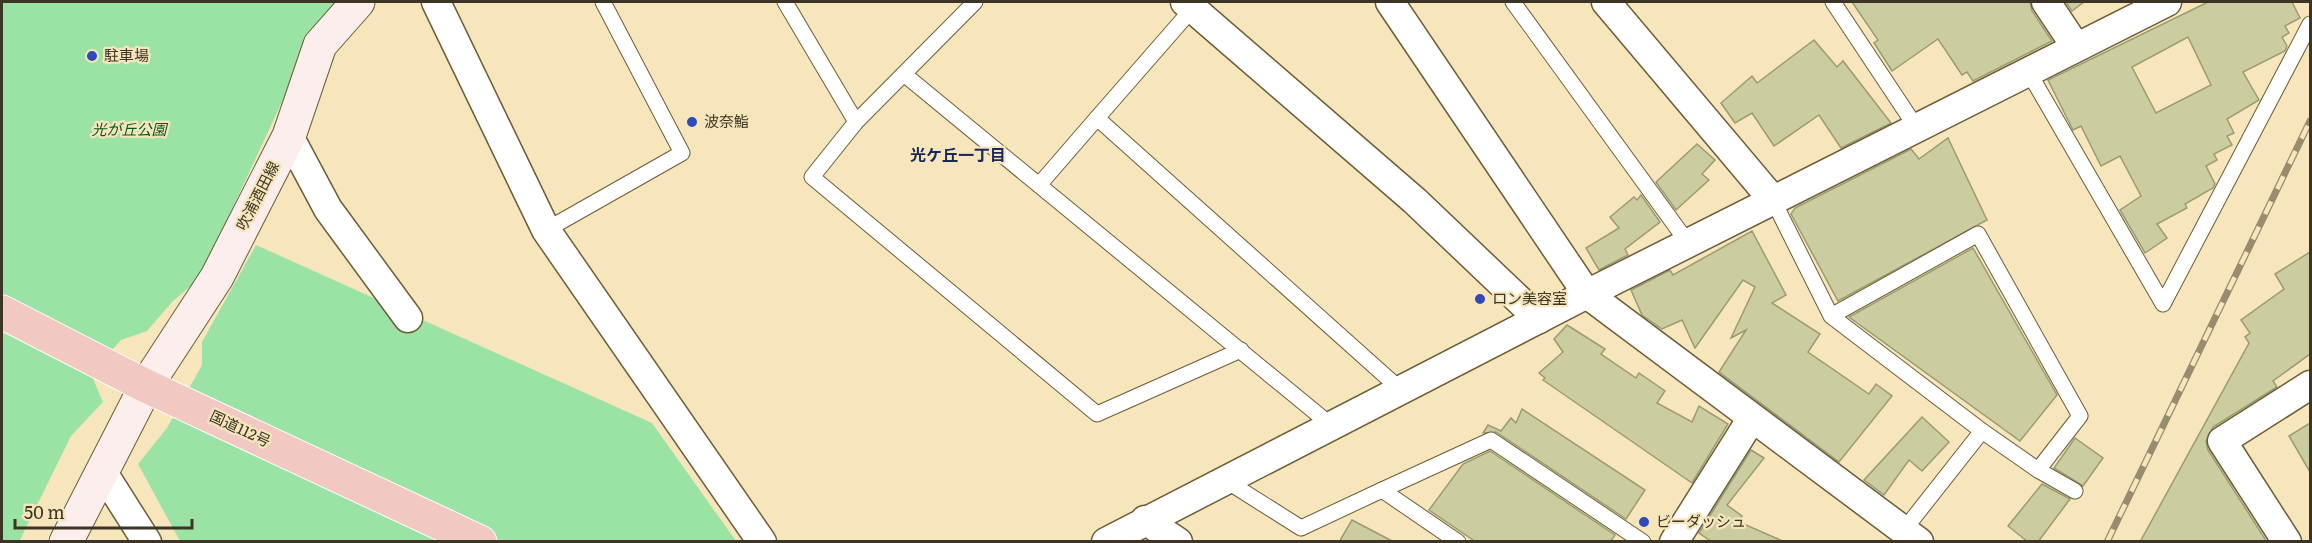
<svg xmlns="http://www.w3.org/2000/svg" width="2312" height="543" font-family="Literata,'Noto Sans JP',serif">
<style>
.green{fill:#9be3a5}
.building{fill:#cccca1;stroke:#9b9b72;stroke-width:1.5;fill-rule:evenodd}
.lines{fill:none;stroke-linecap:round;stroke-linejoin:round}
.lane-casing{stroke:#6b5c36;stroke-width:17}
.street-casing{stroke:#6b5c36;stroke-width:31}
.secondary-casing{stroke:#6b5c36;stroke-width:35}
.highway-casing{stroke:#fff;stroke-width:35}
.lane{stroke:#fff;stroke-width:15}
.street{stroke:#fff;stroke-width:28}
.secondary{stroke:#fbeeed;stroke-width:33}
.highway{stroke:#f2c8c2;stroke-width:33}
.rail-casing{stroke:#988c6f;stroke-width:7}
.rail{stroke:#f7e6bc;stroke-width:4.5;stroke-dasharray:14;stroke-linecap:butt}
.poi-dot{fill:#2e4abb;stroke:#f7e6bc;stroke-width:2}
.labels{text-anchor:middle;stroke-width:4.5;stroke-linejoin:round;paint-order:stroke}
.poi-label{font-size:15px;fill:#3c3525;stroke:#f7e6bc;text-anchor:start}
.park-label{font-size:15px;font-style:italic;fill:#015a20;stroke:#f7e6bc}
.street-label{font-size:15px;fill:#3c3525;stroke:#f7e6bc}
.neighbourhood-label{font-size:16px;font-weight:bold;fill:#18275e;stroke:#f7e6bc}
</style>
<rect width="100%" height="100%" fill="#f7e6bc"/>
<!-- green -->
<g class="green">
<path d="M2 2H344L308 46 200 278 173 301 147 331 121 340 91 374 103 402 71 436 19 542 2 541Z"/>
<path d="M256 245 652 423 736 541H180L138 464 167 428 202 365V342Z"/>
</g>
<!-- building -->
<g class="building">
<path d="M1852 2H2030L2032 11 2052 41 1973 81 1967 72 1962 75 1938 39 1892 71 1874 43 1878 40Z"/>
<path d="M2066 2H2084L2072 11Z"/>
<path d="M2208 2H2292L2300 18 2285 26 2289 33 2282 37 2287 46 2285 51 2243 72 2259 100 2227 119 2234 133 2227 136 2232 145 2214 154 2217 160 2206 166 2215 184 2213 188 2185 204 2187 208 2157 224 2167 238 2145 253 2120 210 2141 196 2120 156 2101 166 2081 126 2073 130 2048 80ZM2188 37 2211 85 2156 113 2132 67Z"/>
<path d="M1814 40 1837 67 1843 61 1891 123 1841 148 1819 115 1774 146 1752 113 1735 123 1721 103 1752 76 1757 83Z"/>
<path d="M1948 138 1987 220 1838 301 1791 214 1795 208 1911 149 1919 159Z"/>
<path d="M1697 144 1715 160 1702 174 1709 180 1676 210 1656 182Z"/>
<path d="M1641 195 1660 222 1625 249 1628 255 1599 270 1586 248 1619 228 1610 217 1634 197 1637 200Z"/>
<path d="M1752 231 1786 295 1772 303 1820 334 1808 352 1869 394 1876 384 1892 396 1839 462 1719 372 1746 330 1731 338 1755 287 1743 280 1695 348 1682 320 1662 329 1642 315 1631 290 1670 270 1673 275Z"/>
<path d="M1973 248 2057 395 2020 441 1849 317Z"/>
<path d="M2310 252V354L2273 381 2277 387 2213 427 2206 441 2208 450 2267 542H2140L2249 343 2245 337 2250 333 2241 320 2284 289 2275 274Z"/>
<path d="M1567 325 1605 349 1601 354 1636 378 1639 373 1665 391 1657 403 1692 422 1699 406 1728 424 1692 483 1543 380 1545 378 1539 373 1563 352 1554 339Z"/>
<path d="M1522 409 1645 490 1626 519 1496 432 1483 433 1488 425 1501 431 1511 418 1516 423Z"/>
<path d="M1922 417 1949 442 1922 471 1909 460 1884 495 1864 480Z"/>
<path d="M2310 423V472L2289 436Z"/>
<path d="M2075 438 2103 458 2083 486 2054 468Z"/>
<path d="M1751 450 1764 458 1727 505 1742 516 1739 522 1785 542H1712L1699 533Z"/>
<path d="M1490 451 1615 535 1610 542H1476L1429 510 1463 464Z"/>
<path d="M2042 484 2070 499 2038 542H2028L2008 526Z"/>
<path d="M1352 520 1394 542H1339Z"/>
</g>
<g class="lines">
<defs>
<g id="lane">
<path d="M785 2 856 122 975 2"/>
<path d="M1513 2 1688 243"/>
<path d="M1833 2 1916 127"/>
<path d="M1193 8 1097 118 1401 390"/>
<path d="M2028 71 2163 304 2310 24"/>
<path d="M905 75 1332 426"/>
<path d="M856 122 812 177 1097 414 1241 350"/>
<path d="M1039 185 1097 118"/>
<path d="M1773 200 1831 316 1982 431 2038 470 2080 416 1978 234 1831 316"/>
<path d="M546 230 682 153 603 2"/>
<path d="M2038 470 2075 491"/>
<path d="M1225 480 1301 528 1382 490 1458 542"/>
<path d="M1382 490 1491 440 1643 542"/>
<path d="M1904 530 1982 431"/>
</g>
<g id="street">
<path d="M436 2 546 230 762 542"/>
<path d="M1185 2 1415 201 1539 319"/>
<path d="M1390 2 1587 294 1919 542"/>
<path d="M1606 2 1773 200"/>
<path d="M2046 2 2076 47"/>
<path d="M289 136 328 209 408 318"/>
<path d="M102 471 147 542"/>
<path d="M1145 520 1178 542"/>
<path d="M1106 542 1587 294 2167 2"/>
<path d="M1674 542 1752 418"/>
<path d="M2287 542 2222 441 2310 385"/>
</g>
<path id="secondary" d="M66 542 146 386 217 277 289 136 320 45 358 2"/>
<path id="highway" d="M2 312 146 386 480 542"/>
</defs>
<!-- lane casing -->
<use href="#lane" class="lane-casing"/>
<!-- street casing -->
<use href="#street" class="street-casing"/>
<!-- secondary casing -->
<use href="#secondary" class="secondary-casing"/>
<!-- highway casing -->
<use href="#highway" class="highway-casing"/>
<!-- lane -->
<use href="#lane" class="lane"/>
<!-- street -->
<use href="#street" class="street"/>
<!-- secondary -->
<use href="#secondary" class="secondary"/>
<!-- highway -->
<use href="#highway" class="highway"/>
<defs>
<path id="rail" d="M2107 542 2310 121"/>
</defs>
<!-- rail casing -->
<use href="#rail" class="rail-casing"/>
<!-- rail -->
<use href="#rail" class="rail"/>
</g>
<!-- markers -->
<g class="poi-dot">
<circle cx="92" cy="56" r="6"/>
<circle cx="692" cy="122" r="6"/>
<circle cx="1480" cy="299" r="6"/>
<circle cx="1644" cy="522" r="6"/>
</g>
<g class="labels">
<!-- poi labels -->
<g class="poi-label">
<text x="104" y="61">駐車場</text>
<text x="704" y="127">波奈鮨</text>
<text x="1492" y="304">ロン美容室</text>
<text x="1656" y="527">ビーダッシュ</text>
</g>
<!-- park labels -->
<g class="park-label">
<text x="129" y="135">光が丘公園</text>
</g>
<!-- street labels -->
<g class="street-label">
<text transform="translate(258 196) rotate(-63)" y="5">吹浦酒田線</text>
<text transform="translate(240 429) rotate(25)" y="5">国道112号</text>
</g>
<!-- neighbourhood labels -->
<g class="neighbourhood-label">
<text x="958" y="161">光ケ丘一丁目</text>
</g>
</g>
<!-- border -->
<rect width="2312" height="543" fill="none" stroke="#3c3525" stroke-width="6"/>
<!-- scale -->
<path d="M15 519v9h177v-9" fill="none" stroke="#3c3525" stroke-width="3"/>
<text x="24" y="519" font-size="18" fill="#3c3525" stroke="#f7e6bc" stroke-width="4.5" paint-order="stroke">50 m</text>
</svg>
